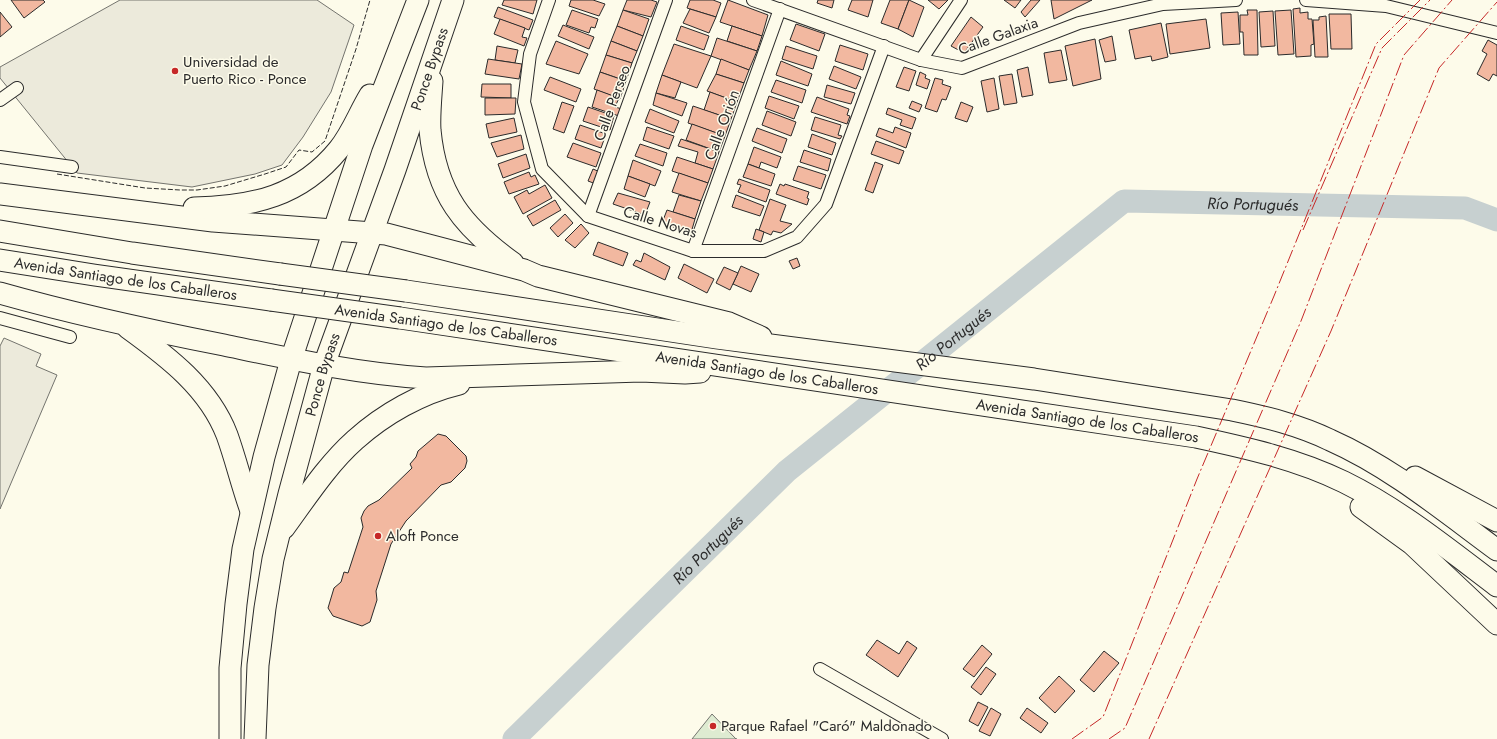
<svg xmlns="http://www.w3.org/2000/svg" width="1497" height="739" font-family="Jost,sans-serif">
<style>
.pitch{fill:#deebd1;stroke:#74746e}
.parking{fill:#eceadb;stroke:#74746e}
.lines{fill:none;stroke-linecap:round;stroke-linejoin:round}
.river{stroke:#c7d0d0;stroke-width:23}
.building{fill:#f2b8a0;stroke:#2b2b2b}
.street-casing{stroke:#2b2b2b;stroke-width:14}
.highway-casing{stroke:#2b2b2b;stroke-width:23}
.street{stroke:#fdfbea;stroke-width:12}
.highway{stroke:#fdfbea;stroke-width:21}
.highway-bridge-casing{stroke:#2b2b2b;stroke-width:23;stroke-linecap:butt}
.highway-bridge{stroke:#fdfbea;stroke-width:21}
.fence{stroke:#2b2b2b;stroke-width:1;stroke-dasharray:5 2;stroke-linecap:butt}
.power{stroke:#c62828;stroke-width:1;stroke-dasharray:14 3 2 3;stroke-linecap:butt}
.poi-dot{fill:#c62828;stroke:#fdfbea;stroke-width:1.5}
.labels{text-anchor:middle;stroke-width:3;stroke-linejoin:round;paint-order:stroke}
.street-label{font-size:15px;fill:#2b2b2b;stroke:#fdfbea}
.poi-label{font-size:15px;fill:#2b2b2b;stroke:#fdfbea;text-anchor:start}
.water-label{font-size:16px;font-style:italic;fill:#2b2b2b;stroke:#fdfbea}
</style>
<rect width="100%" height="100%" fill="#fdfbea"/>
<!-- pitch -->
<path class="pitch" d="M712 714 736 739H737H692Z"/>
<!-- parking -->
<g class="parking">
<path d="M120 0H317L354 25 331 92 303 137 282 165 255 174 192 187 77 173 0 78V67Z"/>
<path d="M4 338 41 354 36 366 57 375 0 509V346Z"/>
</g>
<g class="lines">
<!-- river -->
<path class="river" id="s1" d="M514 739 787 471 1124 201 1465 208 1497 220"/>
</g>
<!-- building -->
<g class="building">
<path d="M11 0H43L45 2 24 18Z"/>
<path d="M504 0H537L533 14 502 5Z"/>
<path d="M571 0H593L605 4 599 16 569 6Z"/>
<path d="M627 0H651L657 2 651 17 623 10Z"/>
<path d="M690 0H713L721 3 716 17 687 8Z"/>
<path d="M728 0 768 15 762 36 720 22Z"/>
<path d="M818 0H834L832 8 817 3Z"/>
<path d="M852 0H873L868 17 848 10Z"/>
<path d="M890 0H909L898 29 881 23Z"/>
<path d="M909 0 924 7 913 37 898 29Z"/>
<path d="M928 0H948L939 9Z"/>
<path d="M1004 0H1021L1015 8Z"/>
<path d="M1031 0H1040L1025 17 1021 12Z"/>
<path d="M1051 0H1092L1054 19Z"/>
<path d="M498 7 533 20 529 30 494 17Z"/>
<path d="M1300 8V13L1308 12V19H1312L1314 44 1311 45V56L1296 57 1293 9Z"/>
<path d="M690 9 716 17 709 33 683 23Z"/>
<path d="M572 10 598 19 595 28 591 27 589 33 566 25Z"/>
<path d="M623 10 649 19 643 36 617 26Z"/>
<path d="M1247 10H1257L1258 55H1244L1243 32H1240V15H1248Z"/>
<path d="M1291 10 1294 54 1278 55 1275 11Z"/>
<path d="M1273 11 1275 46 1261 47 1259 12Z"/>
<path d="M0 12 12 27 0 37Z"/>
<path d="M1238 12 1240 44 1223 45 1221 13Z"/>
<path d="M1329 14H1351L1352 49H1331Z"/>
<path d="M1326 16 1328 57H1315L1313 20H1319V17Z"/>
<path d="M971 17 983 27 964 53 951 46Z"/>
<path d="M500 19 525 28 522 37 527 38 524 46 494 34Z"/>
<path d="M1206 19 1210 48 1170 54 1166 24Z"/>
<path d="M1161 23 1168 57 1152 61 1151 56 1135 59 1129 30Z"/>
<path d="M796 24 825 34 819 51 790 40Z"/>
<path d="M563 25 594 37 589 49 558 36Z"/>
<path d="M617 26 643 36 637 51 611 41Z"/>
<path d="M681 26 709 36 704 50 676 40Z"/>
<path d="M732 26 762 36 757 51 727 41Z"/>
<path d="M1112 36 1116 60 1105 62 1099 40Z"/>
<path d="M717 38 757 51 749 70 711 56Z"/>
<path d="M1095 39 1101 79 1073 86 1065 46Z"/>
<path d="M1488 40 1497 45V76L1493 74 1489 81 1477 74 1487 54 1482 51Z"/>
<path d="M556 41 588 54 579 74 546 64Z"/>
<path d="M611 41 637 51 632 63 606 55Z"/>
<path d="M674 44 711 56 697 88 662 75Z"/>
<path d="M840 45 868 54 863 70 835 61Z"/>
<path d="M497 46 518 50 515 63 495 60Z"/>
<path d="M786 46 817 56 813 69 782 59Z"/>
<path d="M1061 50 1067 80 1049 83 1044 53Z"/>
<path d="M606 55 632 63 626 81 600 72Z"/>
<path d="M488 59 522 64 519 79 485 74Z"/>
<path d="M721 59 749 70 744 83 716 74Z"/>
<path d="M781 61 812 74 808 86 776 75Z"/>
<path d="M834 66 861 77 856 89 829 79Z"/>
<path d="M904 67 916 71 909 91 896 87Z"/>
<path d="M1028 67 1033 95 1022 97 1017 70Z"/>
<path d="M600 72 626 81 620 99 594 89Z"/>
<path d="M920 72 926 75 925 78 930 80 927 89 916 85Z"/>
<path d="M716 74 744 83 737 102 707 91Z"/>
<path d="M1012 74 1017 103 1004 105 999 76Z"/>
<path d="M662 75 681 82 675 98 656 93Z"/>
<path d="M550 77 581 89 576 102 544 90Z"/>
<path d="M935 78 943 80 942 84 951 87 946 100 942 99 937 112 925 108Z"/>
<path d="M994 78 999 109 987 112 981 81Z"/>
<path d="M776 80 806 90 802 103 771 92Z"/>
<path d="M482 84H511V98L481 97Z"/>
<path d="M827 85 855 93 851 104 824 97Z"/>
<path d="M597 90 619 98 615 107 622 109 619 116 592 107Z"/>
<path d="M710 92 737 102 731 119 704 110Z"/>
<path d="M656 93 687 103 682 116 653 105Z"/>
<path d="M769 96 799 106 794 119 765 108Z"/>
<path d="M817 97 849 109 847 115 850 116 847 124 811 112Z"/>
<path d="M485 98H516L515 114 485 115Z"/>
<path d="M912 101 922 105 919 112 909 108Z"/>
<path d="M562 102 574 106 564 133 553 129Z"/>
<path d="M961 102 973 107 967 122 955 118Z"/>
<path d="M693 106 731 119 725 136 688 123Z"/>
<path d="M588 107 614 116 610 130 583 121Z"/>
<path d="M888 108 916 118 912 129 900 125 902 120 886 114Z"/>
<path d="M650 109 679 121 674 133 645 122Z"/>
<path d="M767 111 796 122 791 136 762 125Z"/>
<path d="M815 117 841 125 838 135 842 136 840 139 811 130Z"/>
<path d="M514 118 517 132 489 138 486 124Z"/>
<path d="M692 124 725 136 719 152 686 140Z"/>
<path d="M580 125 606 134 601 148 575 139Z"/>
<path d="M647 127 674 136 669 149 643 140Z"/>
<path d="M895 127 911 133 906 148 876 136 879 128 893 133Z"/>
<path d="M757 128 787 139 782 153 752 141Z"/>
<path d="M812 134 836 143 832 155 808 147Z"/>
<path d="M521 135 524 149 497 157 491 143Z"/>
<path d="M681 139 719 152 713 169 695 163 698 152 678 146Z"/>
<path d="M876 141 904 151 899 164 871 154Z"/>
<path d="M573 143 601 153 596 167 567 157Z"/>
<path d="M640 144 667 153 663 166 635 156Z"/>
<path d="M754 147 781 157 777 168 761 162 759 168 748 164Z"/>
<path d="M804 150 831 159 828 171 800 162Z"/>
<path d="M526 154 530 168 503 178 498 164Z"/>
<path d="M677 157 713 169 708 183 672 171Z"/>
<path d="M633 160 661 171 655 186 628 176Z"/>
<path d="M875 162 883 165 873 193 865 190Z"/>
<path d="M748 164 775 174 771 186 743 177Z"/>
<path d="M798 166 826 175 821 189 793 180Z"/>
<path d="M593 169 600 172 596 184 588 181Z"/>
<path d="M529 172 531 177 535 175 539 184 509 194 504 182Z"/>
<path d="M679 173 708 183 701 201 672 192Z"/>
<path d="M628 176 650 184 645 197 624 189Z"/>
<path d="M739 179 770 190 766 202 738 192 741 185 737 184Z"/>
<path d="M780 184 784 186 785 184 809 192 807 198 809 199 807 205 776 194Z"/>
<path d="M545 185 552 198 523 214 514 197 527 190 529 194Z"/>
<path d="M618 193 650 202 645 215 613 204Z"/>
<path d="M679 195 701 201 695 219 673 212Z"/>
<path d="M736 195 764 206 760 216 732 207Z"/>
<path d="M770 199 786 205 780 221 792 224 781 233 773 231 771 235 759 230Z"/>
<path d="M555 200 561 210 533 226 527 216Z"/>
<path d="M667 210 695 219 691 233 662 223Z"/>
<path d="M565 214 573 223 558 237 550 228Z"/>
<path d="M581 224 589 233 575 248 565 240Z"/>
<path d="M756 229 764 232 761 242 753 239Z"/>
<path d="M598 242 628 253 623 266 593 255Z"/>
<path d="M644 253 670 267 665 280 633 265 636 260 641 262Z"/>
<path d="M797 258 800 266 793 269 789 261Z"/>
<path d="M684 264 714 279 707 293 678 278Z"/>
<path d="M741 266 759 274 751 292 733 284Z"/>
<path d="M724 267 738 273 730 290 716 283Z"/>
<path d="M438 434 446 436 466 456 467 461 465 468 451 482 441 485 406 521 391 544 376 591 377 600 370 622 362 626 333 616 328 608 334 588 341 582 344 572 348 573 363 527 361 518 364 511 368 506 379 500 412 468 410 464 416 457 418 451Z"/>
<path d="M877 640 899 654 907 641 917 648 898 677 866 655Z"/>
<path d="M982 645 992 654 974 677 963 669Z"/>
<path d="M1104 651 1119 663 1094 692 1080 680Z"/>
<path d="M986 667 996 674 981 695 971 687Z"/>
<path d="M1059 676 1075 691 1055 713 1039 698Z"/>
<path d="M978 702 988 707 978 726 969 721Z"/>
<path d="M991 708 1001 714 990 736 979 731Z"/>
<path d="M1027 708 1048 723 1041 733 1020 718Z"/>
</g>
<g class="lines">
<defs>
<g id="street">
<path d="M549 0 530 54 524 102 542 169 588 216 693 251H764L797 237 826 204 884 46"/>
<path d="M753 0 921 60 962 68 1079 23 1163 4 1236 0"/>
<path d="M1306 0 1386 6 1497 33"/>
<path d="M921 60 961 0"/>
<path d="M0 100 17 88"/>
<path d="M0 157 72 167"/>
<path d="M588 216 666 0"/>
<path d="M693 251 780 9"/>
<path d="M0 318 70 337"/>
<path d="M820 669 942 739"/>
</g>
<g id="highway">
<path d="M432 81C431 96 429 116 430 130 436 194 463 227 513 263"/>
<path d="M0 194 213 221 386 234 524 270 538 276 729 323 761 337"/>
<path d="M194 208C253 207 301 196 339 149 352 133 359 113 370 95"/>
<path d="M0 231 132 253 280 274"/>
<path id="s2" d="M0 260 94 275 271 300"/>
<path d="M406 291 717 338 1034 379 1232 410C1266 417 1299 425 1330 440 1391 467 1444 511 1497 550"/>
<path d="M0 293C74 314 148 330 224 345 291 359 358 374 426 378L641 371 685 373 700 372"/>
<path id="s3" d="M400 318 1196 437C1247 448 1297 459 1344 482 1399 509 1448 549 1497 586"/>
<path d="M128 328C168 357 209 388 227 435 236 460 242 486 251 511"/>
<path d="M1415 477 1497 521"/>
<path d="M1361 507 1412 544 1497 624"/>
<path d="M284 528C306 498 327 465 355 440 384 414 421 393 459 384"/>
<path d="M230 739V668L236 604 243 549 264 457 291 360 362 145 418 0"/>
<path id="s4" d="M255 739 258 665 265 608 273 559 289 494 324 365 395 170 453 0"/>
</g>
</defs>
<!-- street casing -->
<use href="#street" class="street-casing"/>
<!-- highway casing -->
<use href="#highway" class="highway-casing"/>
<!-- street -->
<use href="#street" class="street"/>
<!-- highway -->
<use href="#highway" class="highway"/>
<defs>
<g id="highway-bridge">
<path d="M280 274 406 291"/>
<path d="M271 300 400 318"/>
</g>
</defs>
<!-- highway-bridge casing -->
<use href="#highway-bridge" class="highway-bridge-casing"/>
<!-- highway-bridge -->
<use href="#highway-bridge" class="highway-bridge"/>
<!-- fence -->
<path class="fence" d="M57 174 145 188 180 190H197L225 186 265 174 286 167 299 150 312 152 325 141 356 49 370 0"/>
<!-- power -->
<g class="power">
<path d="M1303 230 1382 48 1430 0"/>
<path d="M1072 739 1103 717 1197 479 1274 296 1376 44 1420 0"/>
<path d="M1109 739 1125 728 1301 321 1404 55 1452 0"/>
<path d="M1149 739 1331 331 1439 68 1497 2"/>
</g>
</g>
<!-- markers -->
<g class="poi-dot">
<circle cx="175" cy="71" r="4"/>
<circle cx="378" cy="536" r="4"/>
<circle cx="713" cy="726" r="4"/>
</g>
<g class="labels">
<!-- street labels -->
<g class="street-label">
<text transform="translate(998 36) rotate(-20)" y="5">Calle Galaxia</text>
<text dy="5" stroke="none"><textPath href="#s4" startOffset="696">Ponce Bypass</textPath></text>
<text transform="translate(612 103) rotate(-70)" y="5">Calle Perseo</text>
<text transform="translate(722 125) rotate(-70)" y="5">Calle Orión</text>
<text transform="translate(660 222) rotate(17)" y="5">Calle Novas</text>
<text dy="5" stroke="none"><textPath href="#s2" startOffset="127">Avenida Santiago de los Caballeros</textPath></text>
<text transform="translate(446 325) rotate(8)" y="5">Avenida Santiago de los Caballeros</text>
<text dy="5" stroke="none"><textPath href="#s3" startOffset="371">Avenida Santiago de los Caballeros</textPath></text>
<text dy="5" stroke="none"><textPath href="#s4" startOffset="372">Ponce Bypass</textPath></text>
<text dy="5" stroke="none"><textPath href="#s3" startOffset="695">Avenida Santiago de los Caballeros</textPath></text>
</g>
<!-- poi labels -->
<g class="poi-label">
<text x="183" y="67">Universidad de<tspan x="183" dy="17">Puerto Rico - Ponce</tspan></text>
<text x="386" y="541">Aloft Ponce</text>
<text x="721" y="731">Parque Rafael "Caró" Maldonado</text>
</g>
<!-- water labels -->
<g class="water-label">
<text dy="6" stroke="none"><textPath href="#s1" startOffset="943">Río Portugués</textPath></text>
<text dy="6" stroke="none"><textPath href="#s1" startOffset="595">Río Portugués</textPath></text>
<text dy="6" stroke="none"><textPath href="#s1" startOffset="271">Río Portugués</textPath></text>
</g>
</g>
</svg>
